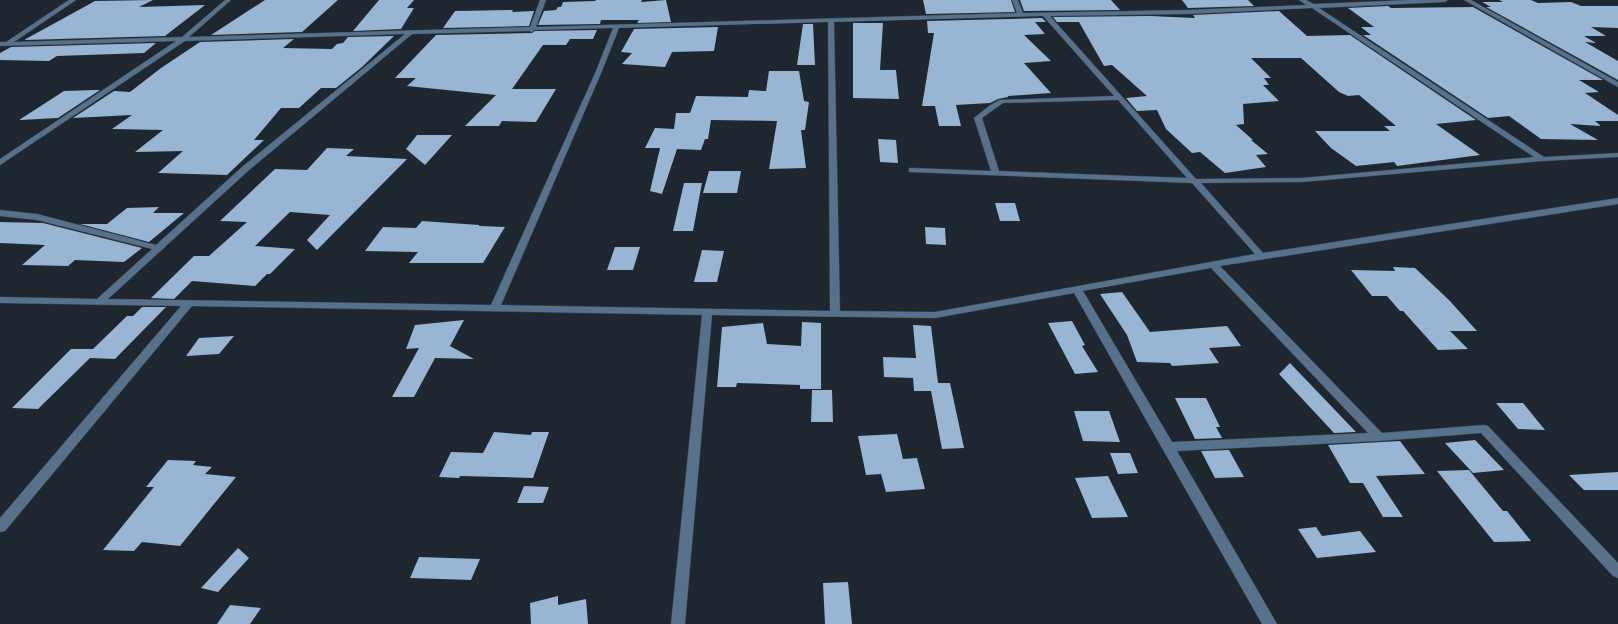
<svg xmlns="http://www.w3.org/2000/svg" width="1618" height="624" viewBox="0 0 1618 624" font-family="'PT Sans',sans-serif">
<rect width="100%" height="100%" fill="#1e262f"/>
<path fill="#98b5d3" d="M153 0 139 7 205 5 165 36 24 40 95 1Z
M265 0H338L302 32 211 35Z
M379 0H414L407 8H414L401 29 353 31Z
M596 0H642L641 2 666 0 671 22 637 23 639 20H601L600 24 538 25 544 11 556 10 558 7H561L563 2 595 1Z
M923 0H1011L1015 12 926 14Z
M1020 0H1111L1120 10 1024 11Z
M1182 0H1248L1254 6 1188 8Z
M1499 0H1531L1538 3 1571 2 1581 6H1618V28L1591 27 1606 36H1584L1596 43 1585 42 1618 61V80L1486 7H1491L1482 2H1503Z
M1388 6 1391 8 1473 7 1603 80H1579L1599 92 1585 93 1618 115V121H1595L1601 126 1570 124 1598 140 1541 139 1509 116 1488 118 1363 35H1371L1361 27H1374L1348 8Z
M513 10 512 12 534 11 529 26 443 28 455 11Z
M1279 11 1307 36 1350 35 1476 120 1436 124 1480 155 1397 166 1394 162 1356 166 1331 148 1315 131H1390L1384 126H1396L1359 95 1348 96 1339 92 1301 58H1251L1271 78H1264L1269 85H1263L1279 101 1243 104 1244 124 1236 125 1253 140H1251L1268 154 1256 155 1266 167 1225 173 1200 152 1192 153 1166 129 1157 110 1137 111 1126 98 1147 96 1112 65 1104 66 1079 22H1057L1053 17 1150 16 1195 18 1193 15Z
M1042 18 1046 22H1035L1045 34 1024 35 1051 61 1024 63 1051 93 1008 96V97L998 99 990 103 956 105 961 126H939L935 106H922L934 33H928L927 21Z
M853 23H883L880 70H896L899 99 853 98Z
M803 24H813L815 65H797Z
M718 27 714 51 672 52 665 67 622 64 632 53 621 52 634 29Z
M597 30 593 39H570L566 45H543L512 89H556L536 122 502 121 499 126H465L496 95 407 86 416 78H395L436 35 532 33 535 31Z
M394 36 362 67 336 88H321L299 108H281L254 140H264L227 175 158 173 183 151 135 152 163 130 112 129 132 115 73 118 114 91 130 92 161 68 200 42 294 39 283 48 332 49 337 44 343 43 348 37Z
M156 43 144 53 57 56 49 61 0 60V53L11 47Z
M769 71H799L804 101 809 102 805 130H801L806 168 769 169 777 121 711 120 708 139H705L701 150 677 149 662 194 650 191 660 148H645L655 128 674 129 676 113H690L696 96 748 97 749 90 766 91Z
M95 90H100L58 118 19 120 64 91Z
M417 135H452L425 165 406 149Z
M878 139 896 140 898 163 880 162Z
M327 148 354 149 346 156 407 159 317 250 307 240 330 215 290 212 255 246 295 249 270 274H267L255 286 192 281 174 299 151 298 194 256H209L247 222 220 221 275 169 307 170Z
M709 171H741L737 193H703Z
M684 183H702L693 231H673Z
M995 203H1015L1020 221H1000Z
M159 207 153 213H184L149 242 80 224H107L127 208Z
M422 221 479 225V226L505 227 483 263H409L418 252 365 251 383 227 416 228Z
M0 222 43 223 142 248 124 262 75 260 68 266 22 265 45 245 0 243Z
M925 227 945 228 946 245 926 244Z
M615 247H640L633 270H607Z
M702 250 724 251 717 282H694Z
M1393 267 1415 268 1449 300 1477 331H1450L1468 349 1438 350 1403 311H1400L1387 296H1372L1351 270 1395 271Z
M1122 292 1150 332 1227 326 1241 346 1209 348 1219 363 1172 366 1170 363 1137 362 1127 335 1100 294Z
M142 307H166L115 359 90 358 38 409 12 408 71 349H93L127 316H133Z
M464 320 450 346 474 359 435 358 414 397H392L419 348 406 349 415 325Z
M1072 321 1085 345 1082 346 1098 372 1075 374 1048 323Z
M802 322 821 323V389H800V385L737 383 736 387H717L722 327 763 323 767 344 801 346Z
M913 325 931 326 938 383H950L964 448 942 449 931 391H914L913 378 884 377 883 357 916 358Z
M234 336 219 354 186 356 199 338Z
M1290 363 1356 432 1334 433 1279 374Z
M812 390H832L833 422H811Z
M1175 398H1206L1220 427H1216L1222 438 1195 439Z
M1496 403H1523L1545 430 1518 429Z
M1074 411H1109L1120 442 1083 441Z
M494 432 531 435 532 432H549L533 478 460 476 459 478 439 477 451 452 483 453Z
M897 434 903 459 917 458 925 489 886 492 881 474 866 475 858 436Z
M1475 440 1504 470 1473 473 1445 443Z
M1400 441 1425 474 1376 476 1403 517H1383L1363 483H1350L1328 445Z
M1229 450 1244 477 1215 478 1201 451Z
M1110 453H1130L1138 473 1118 474Z
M168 460 196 461 193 465 212 467 205 474 236 477 180 546 142 542 134 551 103 550 154 487H146Z
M1469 470 1503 511H1507L1531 541 1494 542 1437 471Z
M1618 472V490H1584L1569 475Z
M1108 476 1128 517 1092 518 1075 478Z
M524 486 549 487 543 503H517Z
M1316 527 1322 536 1360 531 1376 552 1317 558 1298 529Z
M238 548 249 558 218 592 201 588Z
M419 557 480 559 471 580 410 578Z
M848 582 852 624H825L823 583Z
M558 596V605L586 599 588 624H531L530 603Z
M230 605 261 608 250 624H217Z"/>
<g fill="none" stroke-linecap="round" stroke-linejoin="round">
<g stroke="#3a424a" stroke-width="1">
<path id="minor" d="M69 0H76L14 42 182 37 225 0H231L189 37 530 27 540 0H546L536 27 1017 13 1012 0H1018L1023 13 1187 10 1306 5 1299 0H1306L1314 4 1409 0H1448L1445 2 1319 8 1544 157 1618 153V157L1542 161 1302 182 1201 183 1263 253 1618 198V204L1220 266 1382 433 1484 425 1488 426 1618 563V578L1613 576 1481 433 1379 441 1177 451 1277 624H1262L1074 293 935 318 712 315 685 624H671L702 315 192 306 5 531 0 532V518L181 306 0 303V297L97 299 152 249 37 220 0 216V210L37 214 156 245 242 167 405 34 185 41 0 165V159L176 41 0 46V42H6ZM1312 8 1534 157 1302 178 1196 179 1050 16 1187 14ZM1043 16 1114 96 999 100 989 106 974 118 991 171 912 168H909V172L1192 183 1255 254 935 312 840 311 834 22ZM828 22 830 311 501 305 602 71 619 28ZM613 28 596 71 491 305 108 299 248 171 412 34 529 31 532 32 535 30ZM1118 100 1187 178 999 171 982 118 1003 103ZM1211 268 1368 433 1172 442 1083 291Z
M1464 0H1471L1618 82V87Z"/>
</g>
<use href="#minor" fill="#57718b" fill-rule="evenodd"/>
</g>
</svg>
